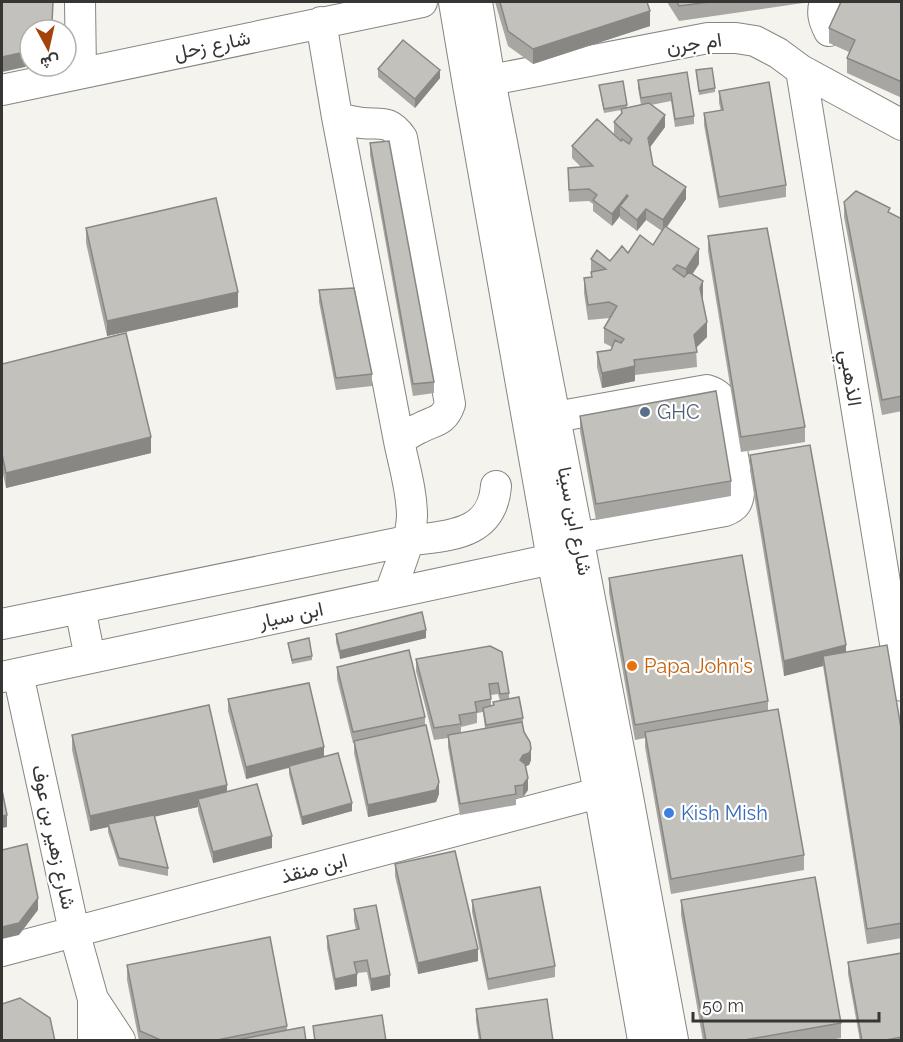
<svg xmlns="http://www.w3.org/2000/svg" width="903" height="1042" viewBox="0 0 903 1042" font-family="Raleway,Vazirmatn,sans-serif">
<rect width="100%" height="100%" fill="#f4f3ee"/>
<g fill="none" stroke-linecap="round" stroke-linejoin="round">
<g stroke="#868581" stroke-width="32">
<path id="minor" d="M80 2 81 72
M454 2 468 85 552 559 599 792 643 1040
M477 2 490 80 626 786 673 1040
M825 2C821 13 824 21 829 31
M321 22 337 117 399 441C404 466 412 491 412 516 411 542 398 569 390 593
M801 70 902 686
M470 84 708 38H736L755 41 778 53 801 70 902 125
M2 90 422 2
M337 117C345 120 353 122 362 123 381 125 389 119 402 138L450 404C444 422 435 420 420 428 412 431 406 436 399 441
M555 417 707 390C717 393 721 397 725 407L739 493C738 503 735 507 725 511L578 538
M80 608 90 658
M2 624 407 541C447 535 492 537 496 486
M18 674 74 931 93 999V1040
M2 677 571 555
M2 951 617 788
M93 999 120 1040"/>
</g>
<use href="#minor" stroke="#fff" stroke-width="30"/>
</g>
<path fill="#a7a6a2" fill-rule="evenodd" d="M495 2H647L650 26 533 64 508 46Z
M667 2H804L803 3 679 21Z
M902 2V98L847 73V58L849 52 829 43V28Z
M378 69 440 78 415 108 378 77Z
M696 70 715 88V92L699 95Z
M687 72 694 116V124L675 127 671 101 651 105 665 127 650 147 653 165 686 199 667 227 699 264 692 274 703 296 702 298 707 337 696 347 697 367 635 375V381L602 388 597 367V352L611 350 612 347 604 343V328L610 318 588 320 584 293V278L591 277V259L610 261 628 253 653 245 662 231 646 220 637 231 620 218V216L612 226 593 211V204L589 201 569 202 568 168 581 167 572 158V146L621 140 614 134V122L621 114V110L604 113 599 85 627 105V108L641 105 638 88V80Z
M719 91 786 185V197L719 208 704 125V113L721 111 719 103Z
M370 143 434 382V393L413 396 370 155Z
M844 202 890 213 902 219V411L882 415 844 217Z
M86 228 238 307 107 336 86 243Z
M708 236 805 427V442L741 452 708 251Z
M319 290 372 374V386L336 390 319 302Z
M2 364 151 453 6 488 2 469Z
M580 416 731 481V496L596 520 580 431Z
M750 455 846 652 902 734V938L867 944 823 666 784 676 750 470Z
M609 578 768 701V711L804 855V870L671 894 645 747V738L635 740 609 593Z
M336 634 426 638 340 659 336 642Z
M288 643 312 656V660L292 664Z
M490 646 509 693V699L523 718V726L531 760 529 765 526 766 528 790 523 797 516 798V805L460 815 448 747V738L434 740 416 671V659ZM498 694 500 701 491 706V695ZM483 712 485 728 461 733V727L477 723V713Z
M337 667 425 717V725L439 794 436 802 368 817 354 753V743H353L337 679Z
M228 699 324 757 352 811 302 825 289 774V768L246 779 228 711Z
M72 735 227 791 272 848 213 863 198 811V807L155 816 168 868V876L119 866 108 832V827L90 831 72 750Z
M395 864 478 961 418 974 395 876Z
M472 900 555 966V977L488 990 472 912Z
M681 900 841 1023V1038L825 1041H703L681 915Z
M354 909 390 987 371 991 367 972 357 973V986L335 990 327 948V936L356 930 354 921Z
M902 953V1041H860L848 974V962Z
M127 965 287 1026V1030L306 1041H139L127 980Z
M476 1009 553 1041H479L476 1021Z"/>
<path fill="#888784" d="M53 2 52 30H45Z
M650 11V26L533 64V49Z
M30 47V62L25 67 2 72V57Z
M440 70V78L415 108V99Z
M665 115V127L648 150V138Z
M686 187V199L663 232V220Z
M627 195V207L620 206V216L612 226V214Z
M646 209V220L637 231V220Z
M699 249V264L686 284V269Z
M703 281V296L700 303V288Z
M238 292V307L107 336V321Z
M707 322V337L694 350V335Z
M635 366V381L602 388V373Z
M151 437V453L6 488V473Z
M426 630V638L340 659V651Z
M846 645V660L823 656V666L784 676V661Z
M324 747V758L246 779V767Z
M531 749V760L529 765 523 767 520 760 523 755Z
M528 778V790L523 797V785Z
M439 782V794L436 802 368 817V805Z
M227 785V800L198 799V807L109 827 108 824V827L90 831V816Z
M352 803V811L302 825V817Z
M7 815V827L2 828V816Z
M272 836V848L213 863V852Z
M38 898V910L19 935 2 939V927Z
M478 949V961L418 974V963Z
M357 974V986L335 990V979Z
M390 975V987L371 991V979Z"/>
<path fill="#c2c1bc" stroke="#888784" stroke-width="1.5" d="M2 2H53L52 22 45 30H30V47L25 52 2 57Z
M500 2H647L650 11 533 49 508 31Z
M677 2H709L679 6Z
M841 2H902V82L847 58 855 40 829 28Z
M403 40 440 70 415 99 378 69Z
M712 68 715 88 699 91 696 70Z
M687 72 694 116 675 119 671 93 641 98 638 80Z
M623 81 627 105 604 109 599 85Z
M769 82 786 185 719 197 704 113 723 110 719 91Z
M649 103 665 115 648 138 653 165 686 187 663 220 646 209 637 220 620 206 628 196 627 195 612 214 593 200 597 195 589 189 569 190 568 168 593 166 572 146 597 119 621 141 622 139 629 144 632 139 614 122 622 113 621 109Z
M389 141 434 382 413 384 370 143Z
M856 191 890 208 888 212 902 219V396L882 400 844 202Z
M216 198 238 292 107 321 86 228Z
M665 226 699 249 686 269 677 265 673 269 684 277 689 272 703 281 700 288 707 322 694 335 697 352 634 360 635 366 602 373 597 352 611 350 615 340 621 343 624 339 604 328 617 306 609 302 588 305 584 278 592 277 591 272 606 269 591 259 597 250 610 261 622 246 628 253 640 235 653 245Z
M767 228 805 427 741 437 708 236Z
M354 288 372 374 336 378 319 290Z
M126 333 151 437 6 473 2 454V364Z
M716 391 731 481 596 504 580 416Z
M810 445 846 645 784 661 750 455Z
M742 555 768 701 635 725 609 578Z
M422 612 426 630 340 651 336 634Z
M309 638 312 656 292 660 288 643Z
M887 645 902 734V923L867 929 823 656Z
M490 646 502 652 509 693 500 694 498 683 489 684 491 699 475 702 477 712 459 715 461 724 434 728 416 659Z
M409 650 425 717 353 732 337 667Z
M309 683 324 747 246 767 228 699Z
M519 697 523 718 486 725 483 708 494 705 493 702Z
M209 705 227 785 90 816 72 735Z
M778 709 804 855 671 879 645 732Z
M522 722 524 732 530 742 531 749 529 753 523 755 520 760 525 764 528 778 523 785 515 786 516 794 460 804 448 735Z
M426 725 439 782 436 790 368 805 354 741Z
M338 753 352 803 302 817 289 766Z
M257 784 272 836 213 852 198 799Z
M2 790 7 815 2 816Z
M154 815 168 868 119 858 108 824Z
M27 844 38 898 19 923 2 927V850Z
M455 851 478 949 418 963 395 864Z
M815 877 841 1023 739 1041H706L681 900Z
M540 887 555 966 488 979 472 900Z
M376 905 390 975 371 979 367 960 354 962 357 974 335 979 327 936 359 929 354 909Z
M270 937 287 1026 212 1041H163L140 1031 127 965Z
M902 953V1037L881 1041H862L848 962Z
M20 998 50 1018 55 1041H2V1004Z
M547 999 553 1041H481L476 1009Z
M382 1015 386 1041H315L313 1026Z
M304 1027 306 1041H231Z"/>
<circle fill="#5c6f8a" stroke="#fff" stroke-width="2" cx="645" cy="412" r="6"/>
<circle fill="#e8710a" stroke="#fff" stroke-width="2" cx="632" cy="666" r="6"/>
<circle fill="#3f7fe0" stroke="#fff" stroke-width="2" cx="669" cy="813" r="6"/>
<g text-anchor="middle" stroke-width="4.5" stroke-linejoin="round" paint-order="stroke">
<g font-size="20" fill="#363634" stroke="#fff">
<text transform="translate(694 43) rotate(-8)" y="7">ام جرن</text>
<text transform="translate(212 45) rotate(-12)" y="7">شارع زحل</text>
<text transform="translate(851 378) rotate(81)" y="7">الذهبي</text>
<text transform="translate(575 521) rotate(79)" y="7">شارع ابن سينا</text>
<text transform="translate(291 615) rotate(-12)" y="7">ابن سيار</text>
<text transform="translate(54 837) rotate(78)" y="7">شارع زهير بن عوف</text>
<text transform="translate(314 868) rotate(-15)" y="7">ابن منقذ</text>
</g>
<g font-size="20" fill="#4e5e75" stroke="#fff" text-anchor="start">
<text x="657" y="419">GHC</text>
</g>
<g font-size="20" fill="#c56008" stroke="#fff" text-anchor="start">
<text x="644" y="673">Papa John's</text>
</g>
<g font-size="20" fill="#366cbe" stroke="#fff" text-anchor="start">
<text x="681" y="820">Kish Mish</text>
</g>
</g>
<rect width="903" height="1042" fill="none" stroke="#363634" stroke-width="6"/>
<g transform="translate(48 48) rotate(172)"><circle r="28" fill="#ffffff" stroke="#afafae" stroke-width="1.5"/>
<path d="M0-4.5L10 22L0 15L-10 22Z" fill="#a5410b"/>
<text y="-9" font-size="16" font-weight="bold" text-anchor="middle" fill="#363634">ش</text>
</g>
<path d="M693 1012v9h186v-9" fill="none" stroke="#363634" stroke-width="3"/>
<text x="702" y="1012" font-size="18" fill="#363634" stroke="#ffffff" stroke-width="4.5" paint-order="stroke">50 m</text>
</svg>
